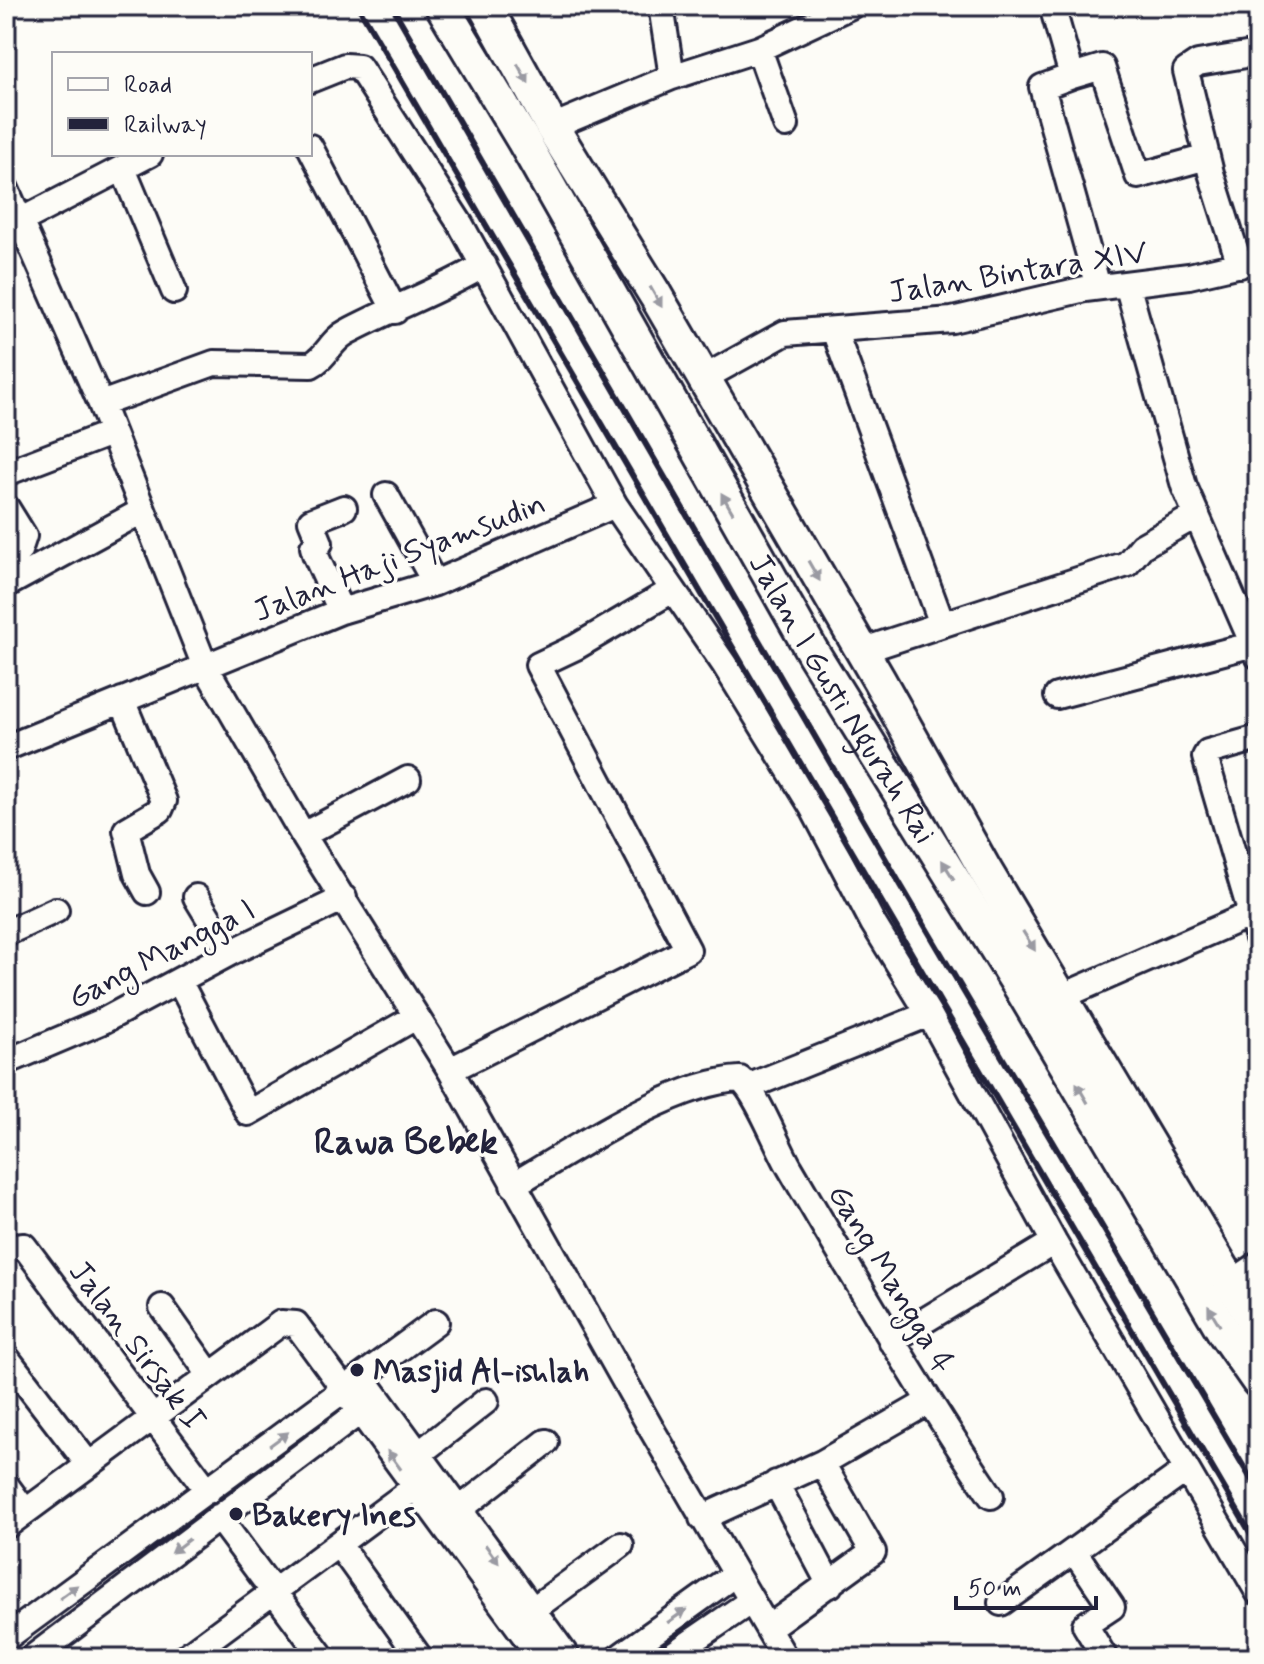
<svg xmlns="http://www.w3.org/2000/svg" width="1264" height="1664" viewBox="0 0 1264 1664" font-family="Mynerve,sans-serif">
<rect width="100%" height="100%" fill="#fdfcf7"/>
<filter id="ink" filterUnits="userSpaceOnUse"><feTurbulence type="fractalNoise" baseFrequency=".0125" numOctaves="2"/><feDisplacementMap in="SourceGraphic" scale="16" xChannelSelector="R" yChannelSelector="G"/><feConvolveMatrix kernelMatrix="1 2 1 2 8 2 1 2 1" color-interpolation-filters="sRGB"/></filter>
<g filter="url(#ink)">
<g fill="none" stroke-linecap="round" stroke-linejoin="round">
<g stroke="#22223b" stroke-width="30">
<path id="minor" d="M661 6 672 77
M1052 6 1072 76 1042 87 1098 287
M759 49 786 125
M1072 76 1102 67 1138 176 1207 157
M310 80 345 66 359 67 461 225 615 505 724 664 812 807 873 923 929 1014 1054 1242 1258 1592
M552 127 672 77 759 49 851 6
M310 147 395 311
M123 169 174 291
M6 189 101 404 204 664 303 835 450 1070 652 1430 785 1658
M22 220 150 154
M1240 265 1211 173 1186 71 1198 63 1258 53
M1127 284 1184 486 1258 656
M834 330 942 624
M702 379 785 333 952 320 1085 289 1189 276 1258 260
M101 404 214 363 311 365C327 357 331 340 347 332 392 308 440 291 484 265
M6 473 111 433
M386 495 435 583
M6 507 24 536 19 551 6 560
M6 585 142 511
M341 611 315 554 313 547 320 543 311 521 344 508
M861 651 1127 564 1142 546 1197 515
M1057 696 1254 644
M122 700 164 801 160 810 126 830 137 874 147 892
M1258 738 1208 752 1205 757 1258 938
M6 748 341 611 435 583 615 505
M303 835 408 779
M196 897 230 953
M6 933 56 910
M179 981 248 1113 414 1018
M1063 996 1258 911
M6 1062 103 1021 230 953 344 898
M450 1070 688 950 538 665 576 647 671 591
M750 1086 929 1014
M513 1185C572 1151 673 1082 740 1079 757 1092 777 1146 790 1168 855 1279 919 1389 991 1496
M6 1248 24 1246 208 1491
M1231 1283 1258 1265
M162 1307 210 1375
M891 1341 1054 1242
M6 1357 89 1465
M369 1386 568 1658
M420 1453 486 1401
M776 1483 830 1585
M6 1485 25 1511
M460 1509 546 1442
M218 1517 323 1658
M702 1518 822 1463 928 1402
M6 1526 281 1323 296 1324 541 1658
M339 1545 420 1658
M1074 1551 1112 1607 1085 1625 1105 1658
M1001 1603 1186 1470
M532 1610 621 1545
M768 1628 873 1552 822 1463
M6 1638 436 1322
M32 1658 377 1399
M184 1658 414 1488
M618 1658 735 1574
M668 1658 751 1601"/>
</g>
<g stroke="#22223b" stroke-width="38">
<g id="major">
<path id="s1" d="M442 6 523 140 813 653 1020 987 1225 1334 1258 1381"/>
<path d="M485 6 552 127 656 296 879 680 985 870 1258 1328"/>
</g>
</g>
<use href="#minor" stroke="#fdfcf7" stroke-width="24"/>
<use href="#major" stroke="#fdfcf7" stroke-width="32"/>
<path stroke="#22223b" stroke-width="6" d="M358 6 1258 1546
M392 6 902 887 1258 1491"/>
</g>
<defs><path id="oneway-solid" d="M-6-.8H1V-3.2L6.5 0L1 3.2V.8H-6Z" transform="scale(2)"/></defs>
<g fill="#9a9aa2">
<use href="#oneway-solid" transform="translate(523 74) rotate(61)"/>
<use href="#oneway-solid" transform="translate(656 297) rotate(60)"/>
<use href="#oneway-solid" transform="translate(727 503) rotate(-120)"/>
<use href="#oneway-solid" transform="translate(814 571) rotate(60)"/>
<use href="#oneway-solid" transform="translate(948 870) rotate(-122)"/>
<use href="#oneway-solid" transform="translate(1029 941) rotate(58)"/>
<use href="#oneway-solid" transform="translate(1082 1093) rotate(-120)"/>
<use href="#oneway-solid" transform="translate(1214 1316) rotate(-121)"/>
<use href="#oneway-solid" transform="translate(279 1439) rotate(-36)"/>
<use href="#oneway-solid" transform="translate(394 1460) rotate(-126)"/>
<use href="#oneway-solid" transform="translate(180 1546) rotate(143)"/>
<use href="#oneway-solid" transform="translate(492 1554) rotate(54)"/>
<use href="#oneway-solid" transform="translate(69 1592) rotate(-36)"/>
<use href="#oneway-solid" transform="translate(677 1616) rotate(-35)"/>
</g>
</g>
<g fill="#22223b" stroke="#fdfcf7" stroke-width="3">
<circle cx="357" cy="1370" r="8"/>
<circle cx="236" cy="1514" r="8"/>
</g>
<g text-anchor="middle" stroke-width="7" stroke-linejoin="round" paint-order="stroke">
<g font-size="32" fill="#22223b" stroke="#fdfcf7">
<text transform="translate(1018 271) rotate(-9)" y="11">Jalan Bintara XIV</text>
<text transform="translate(399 556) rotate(-21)" y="11">Jalan Haji Syamsudin</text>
<text dy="11" stroke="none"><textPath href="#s1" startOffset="800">Jalan I Gusti Ngurah Rai</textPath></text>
<text transform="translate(161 953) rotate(-27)" y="11">Gang Mangga I</text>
<text transform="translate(892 1278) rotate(59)" y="11">Gang Mangga 4</text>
<text transform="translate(138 1345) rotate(53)" y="11">Jalan Sirsak I</text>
</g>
<g font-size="32" font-weight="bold" fill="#22223b" stroke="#fdfcf7" text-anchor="start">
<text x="373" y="1381">Masjid Al-ishlah</text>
<text x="252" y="1525">Bakery Ines</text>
</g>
<g font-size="36" font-weight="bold" fill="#22223b" stroke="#fdfcf7">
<text x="406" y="1153">Rawa Bebek</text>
</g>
</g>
<rect width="1264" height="1664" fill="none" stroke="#fdfcf7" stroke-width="32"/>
<rect x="16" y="16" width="1232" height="1632" fill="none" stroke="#22223b" stroke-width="3" filter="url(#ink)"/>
<rect x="52" y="52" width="260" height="104" fill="#fdfcf7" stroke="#a5a5ac" stroke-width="2"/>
<rect x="68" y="78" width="40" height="12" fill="#fdfcf7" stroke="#a5a5ac" stroke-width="2"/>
<text x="124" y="92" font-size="24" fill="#22223b">Road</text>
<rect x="68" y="118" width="40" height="12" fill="#22223b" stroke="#a5a5ac" stroke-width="2"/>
<text x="124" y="132" font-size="24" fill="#22223b">Railway</text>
<path d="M956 1596v12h140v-12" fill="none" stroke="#22223b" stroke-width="4"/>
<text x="968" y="1596" font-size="24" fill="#22223b" stroke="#fdfcf7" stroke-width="6" paint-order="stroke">50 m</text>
</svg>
